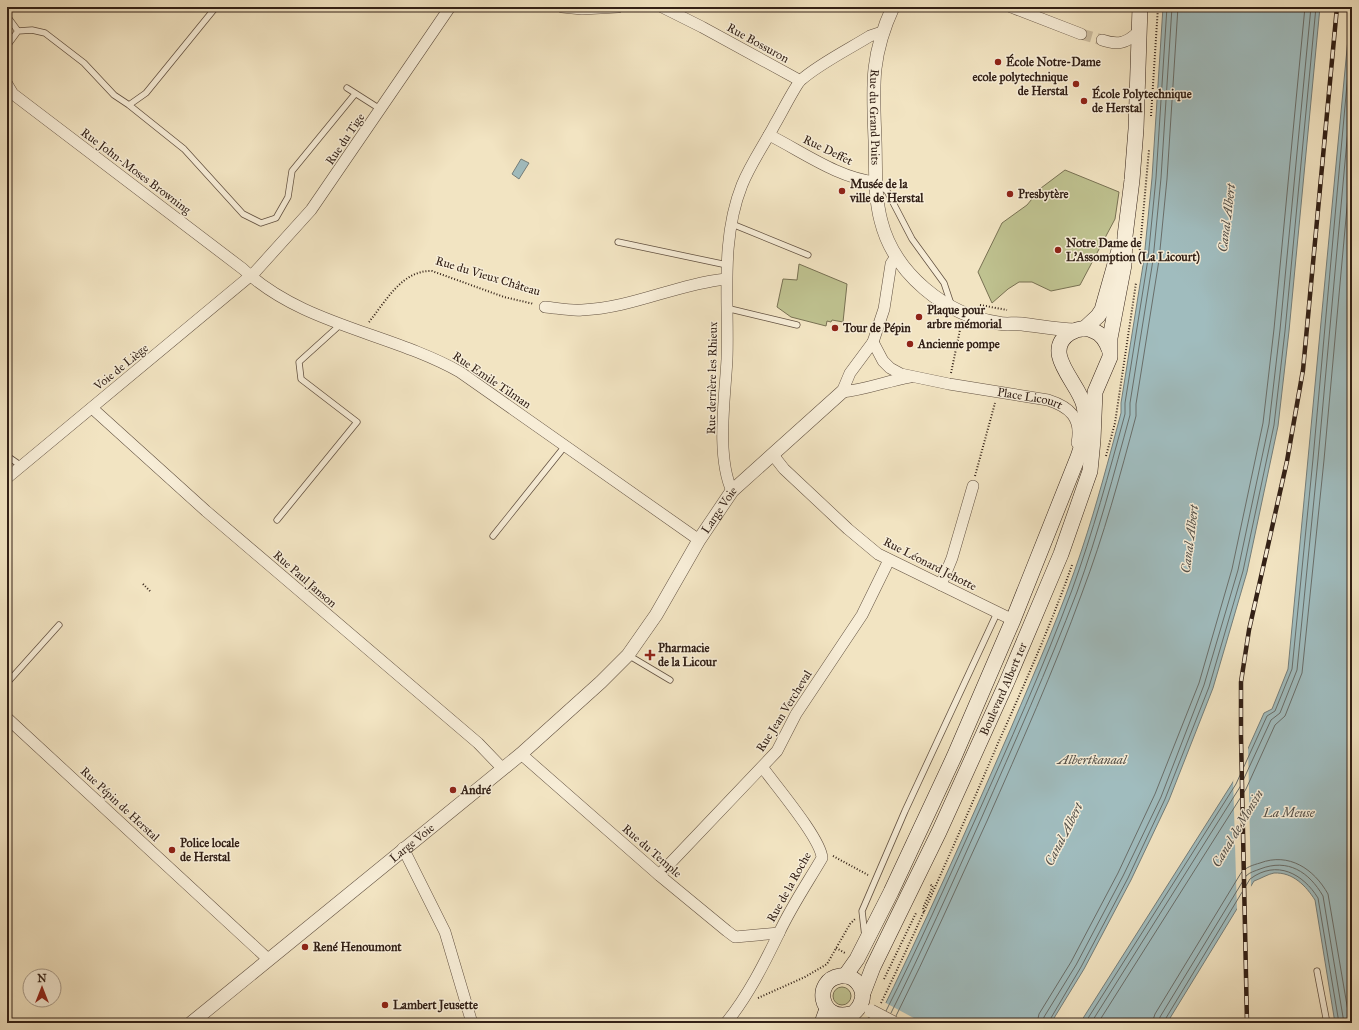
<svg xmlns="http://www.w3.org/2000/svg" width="1359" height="1030" viewBox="0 0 1359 1030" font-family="'IM FELL Great Primer',serif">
<rect width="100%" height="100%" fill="#f2e4c2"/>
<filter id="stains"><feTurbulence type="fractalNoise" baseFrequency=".005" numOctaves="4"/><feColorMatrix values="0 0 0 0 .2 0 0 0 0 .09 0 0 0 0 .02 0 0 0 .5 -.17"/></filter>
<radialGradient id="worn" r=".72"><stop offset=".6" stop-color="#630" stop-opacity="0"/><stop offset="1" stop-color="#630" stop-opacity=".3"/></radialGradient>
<path fill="#bfc290" stroke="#787153" d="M1065 170 1119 192 1115 219 1080 285 1051 291 1032 282H1019L1008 289 992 303 978 272 1002 223 1027 205 1041 188Z
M799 264 847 284 843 322 832 320 831 322 827 321 826 326 791 317 777 307 783 279 797 280Z
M833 996a9 9 0 1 1 18 0a9 9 0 1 1-18 0Z"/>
<path fill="#a0bcbe" stroke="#747e7b" d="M1163 7H1320L1289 331 1278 426 1247 572 1213 688 1169 800 1131 880 1084 969 1051 1023H876C924 926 968 827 1011 728 1036 669 1062 610 1082 549 1097 504 1109 458 1121 413V403L1144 259 1152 178Z
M1351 7 1352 1023H1335L1315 900C1306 886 1293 872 1274 873 1268 874 1260 879 1254 881L1167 1023H1080L1233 782 1264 713 1272 709 1288 669Z
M521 159 529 163 519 179 512 174Z"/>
<path fill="#f2e4c2" d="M1248 744 1251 889 1237 912 1233 776Z
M884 1002 923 1023H874Z"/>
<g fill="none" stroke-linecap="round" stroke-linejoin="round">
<path stroke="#696e6a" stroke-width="1" d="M886 1011C918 948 946 884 975 820 1009 744 1043 668 1072 590 1093 532 1109 473 1125 414V403L1148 259 1156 178 1167 7
M891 1013C923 949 952 884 981 819 1014 744 1048 668 1077 592 1098 534 1114 474 1130 415V403L1153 260 1161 178 1172 7
M896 1016C928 952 957 886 987 821 1020 746 1054 670 1082 593 1104 535 1120 476 1136 416V404L1159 260 1167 179 1178 7
M1037 1023 1039 1014 1071 962 1118 873 1155 794 1199 683 1232 569 1263 423 1274 329 1305 7
M1043 1023 1044 1017 1076 965 1123 876 1161 797 1204 685 1238 570 1269 424 1280 330 1311 7
M1048 1023 1081 967 1128 878 1165 799 1209 687 1243 571 1274 425 1285 331 1316 7
M1085 1023 1236 784 1267 716 1275 711 1292 669 1313 459 1352 29
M1091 1023 1240 787 1271 720 1280 713 1297 670 1318 459 1352 85
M1098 1023 1246 789 1275 725 1285 716 1302 673 1324 460 1352 152
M1152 1023 1155 1014 1241 873C1246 867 1253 865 1260 863 1289 852 1314 869 1328 894L1350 1023
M1158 1023 1160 1017 1246 876C1250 872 1255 871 1260 869 1288 858 1309 872 1323 896L1344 1023
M1163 1023 1250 879C1277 859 1303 874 1318 898L1339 1023"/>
<path stroke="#ccbda0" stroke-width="11" stroke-dasharray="11 5.5" stroke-linecap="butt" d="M1081 34 1102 40"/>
<g stroke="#625141" stroke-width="7">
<path id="service" d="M7 16 18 31
M7 46 18 31 32 30 45 33 84 63 114 95 129 105 146 93 216 7
M347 88 380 109
M129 105 184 149 243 214 261 223 276 218 288 197 292 171 355 94
M877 183 887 191 912 239 944 283 951 304
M732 224 808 255
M618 242 727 265
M726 308 797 325
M7 456 20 465
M277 520 357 422 301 379 299 362 341 324
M493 536 565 446
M628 655 670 680
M7 683 59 625
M865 937 862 911 905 811 997 613
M1317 971 1327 1023"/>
</g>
<g stroke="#625141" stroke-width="12">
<g id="minor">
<path d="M562 7 582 9 618 7"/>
<path d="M662 7 702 27 799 80"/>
<path d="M1011 7 1081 34"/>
<path d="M1102 40C1117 45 1126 44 1138 32"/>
<path d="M7 84 13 94 243 269C302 325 391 333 460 372L699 540"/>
<path d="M769 135C803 152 838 178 876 182"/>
<path d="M896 256 891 264 884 309 873 342 850 373 842 392C865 390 887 381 910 377"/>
<path d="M545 307C557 308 570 311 582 310 632 308 677 284 726 279"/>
<path id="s1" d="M873 342 883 361 890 368 901 374 949 384 1048 400C1070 407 1082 418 1077 443"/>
<path d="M92 408 206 511 478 743 503 769"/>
<path d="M773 455 784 469 848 529 878 554 1013 620"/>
<path d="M7 478 255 272 311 210 450 7"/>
<path d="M732 491C716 456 725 398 727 359 729 301 720 240 742 185 751 163 764 145 775 124 780 116 796 84 801 80 819 64 849 49 870 36L882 32"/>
<path d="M941 585 952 558 973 486"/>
<path d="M7 718 268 959"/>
<path d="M521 754 659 875 727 931 735 937 779 933"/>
<path d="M403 848 445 932 472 1023"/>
<path d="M659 875 777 751 796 714 862 615 889 560"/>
<path d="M726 1023C748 996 764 964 779 933 791 907 808 882 822 858 821 839 776 786 763 768"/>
</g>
</g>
<g stroke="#625141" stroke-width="14">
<g id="tertiary">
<path id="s2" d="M893 7C870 57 873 87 875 140 876 167 874 195 881 221 894 273 945 315 998 323 1005 325 1014 323 1022 324 1040 326 1057 330 1076 330"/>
<path id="s3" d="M191 1023 521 754 601 682 628 655 656 615 699 540 732 491 842 392"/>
</g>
</g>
<g stroke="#322016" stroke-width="16">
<g id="secondary">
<path d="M1084 329 1098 316 1102 310 1119 250"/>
<path d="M845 976 857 959 891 892 954 757 1013 620 1078 457C1084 441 1088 423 1084 406 1080 384 1040 352 1070 333 1077 329 1086 327 1094 331 1102 334 1106 341 1109 349"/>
<path id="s4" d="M863 993 873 967 939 832 1006 684 1061 554 1090 471 1093 440 1095 392 1110 357V338L1124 265 1125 236 1132 180 1136 129 1140 7"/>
<path d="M822 1023 827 1009"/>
<path d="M843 1023C848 1017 857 1012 860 1005 868 991 856 974 840 976 813 980 819 1022 850 1014"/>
</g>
</g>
<path stroke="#322016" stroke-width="2" stroke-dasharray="1 2" stroke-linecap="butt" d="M1151 116 1158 7
M1139 259 1149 150
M980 305 1007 310
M369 322C386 301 402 270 432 271L504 297 534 304
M951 373 961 325
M1106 456 1115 423 1136 283
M975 476 995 403
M143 584 151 592
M833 856 868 875
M924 912 923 908 933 886 929 884
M836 948 845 953
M884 979 916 913
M758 998 805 977 827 964 850 924 855 919
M881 1003C923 917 961 829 999 741 1025 683 1051 625 1072 565"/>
<use href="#service" stroke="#f7edd7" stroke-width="5.5"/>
<use href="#minor" stroke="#f7edd7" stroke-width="11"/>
<use href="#tertiary" stroke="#f7edd7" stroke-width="13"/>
<use href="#secondary" stroke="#f7edd7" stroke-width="15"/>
<g stroke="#322016" stroke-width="4.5">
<path id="rail" d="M1247 1023 1241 737V682L1249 630 1287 461 1303 370 1337 7"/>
</g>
<use href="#rail" stroke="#f7edd7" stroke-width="3" stroke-dasharray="9" stroke-linecap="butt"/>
<g stroke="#625141" stroke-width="14" stroke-linecap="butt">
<path id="tertiary-bridge" d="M871 1011 894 1023"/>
</g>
<use href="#tertiary-bridge" stroke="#f7edd7" stroke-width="13"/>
</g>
<g fill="#8f2418" stroke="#f7edd7" stroke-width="1.5">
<circle cx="998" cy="62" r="4"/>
<circle cx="1076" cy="84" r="4"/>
<circle cx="1084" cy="101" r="4"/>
<circle cx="842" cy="191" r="4"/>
<circle cx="1010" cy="194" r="4"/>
<circle cx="1058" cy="250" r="4"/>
<circle cx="919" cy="317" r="4"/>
<circle cx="835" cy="328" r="4"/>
<circle cx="910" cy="344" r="4"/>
<path d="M648 649h4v4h4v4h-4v4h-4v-4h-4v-4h4z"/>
<circle cx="453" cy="790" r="4"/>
<circle cx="172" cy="850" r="4"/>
<circle cx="305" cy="947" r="4"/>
<circle cx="385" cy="1005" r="4"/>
</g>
<g text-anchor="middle" stroke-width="3" stroke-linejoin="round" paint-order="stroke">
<g font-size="12" fill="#322016" stroke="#f7edd7">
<text transform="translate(758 43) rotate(29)" y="4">Rue Bossuron</text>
<text dy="4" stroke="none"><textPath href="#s2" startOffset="113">Rue du Grand Puits</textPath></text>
<text transform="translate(345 139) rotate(-56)" y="4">Rue du Tige</text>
<text transform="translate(828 150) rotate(26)" y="4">Rue Deffet</text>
<text transform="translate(136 171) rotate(37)" y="4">Rue John-Moses Browning</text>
<text transform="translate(488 276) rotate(17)" y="4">Rue du Vieux Château</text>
<text transform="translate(121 367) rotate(-39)" y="4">Voie de Liège</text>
<text transform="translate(712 378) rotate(-89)" y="4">Rue derrière les Rhieux</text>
<text transform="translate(492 380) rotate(34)" y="4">Rue Emile Tilman</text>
<text dy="4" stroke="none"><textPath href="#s1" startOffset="175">Place Licourt</textPath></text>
<text dy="4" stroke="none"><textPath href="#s3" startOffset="743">Large Voie</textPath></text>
<text transform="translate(930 564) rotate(27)" y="4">Rue Léonard Jehotte</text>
<text transform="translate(305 579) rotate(41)" y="4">Rue Paul Janson</text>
<text dy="4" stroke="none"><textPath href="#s4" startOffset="335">Boulevard Albert 1er</textPath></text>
<text transform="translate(784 711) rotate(-58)" y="4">Rue Jean Vercheval</text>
<text transform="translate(120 804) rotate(43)" y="4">Rue Pépin de Herstal</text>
<text dy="4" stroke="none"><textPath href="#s3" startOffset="285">Large Voie</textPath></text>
<text transform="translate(652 851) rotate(41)" y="4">Rue du Temple</text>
<text transform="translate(789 887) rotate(-61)" y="4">Rue de la Roche</text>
</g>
<g font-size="12" font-weight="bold" fill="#322016" stroke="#f7edd7" text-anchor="start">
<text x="1006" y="66">École Notre-Dame</text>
<text x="1068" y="81" text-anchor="end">ecole polytechnique<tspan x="1068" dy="14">de Herstal</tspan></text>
<text x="1092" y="98">École Polytechnique<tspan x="1092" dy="14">de Herstal</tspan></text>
<text x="850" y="188">Musée de la<tspan x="850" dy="14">ville de Herstal</tspan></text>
<text x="1018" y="198">Presbytère</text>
<text x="1066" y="247">Notre Dame de<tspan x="1066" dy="14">L'Assomption (La Licourt)</tspan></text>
<text x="927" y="314">Plaque pour<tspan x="927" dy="14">arbre mémorial</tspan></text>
<text x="843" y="332">Tour de Pépin</text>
<text x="918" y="348">Ancienne pompe</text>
<text x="658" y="652">Pharmacie<tspan x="658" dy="14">de la Licour</tspan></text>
<text x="461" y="794">André</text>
<text x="180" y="847">Police locale<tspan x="180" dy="14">de Herstal</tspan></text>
<text x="313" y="951">René Henoumont</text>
<text x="393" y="1009">Lambert Jeusette</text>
</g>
<g font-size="13" font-style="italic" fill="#534f48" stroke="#f7edd7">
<text transform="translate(1226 218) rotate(-83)" y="5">Canal Albert</text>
<text transform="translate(1189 539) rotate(-83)" y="5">Canal Albert</text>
<text x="1092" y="764">Albertkanaal</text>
<text x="1289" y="817">La Meuse</text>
<text transform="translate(1237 828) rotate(-59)" y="5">Canal de Monsin</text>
<text transform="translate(1063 834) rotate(-63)" y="5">Canal Albert</text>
</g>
</g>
<rect width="1359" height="1030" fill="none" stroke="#f2e4c2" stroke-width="24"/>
<rect x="8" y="8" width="1343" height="1014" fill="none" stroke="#322016" stroke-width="2"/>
<rect x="12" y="12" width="1335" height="1006" fill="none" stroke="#322016"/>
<g transform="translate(42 988)"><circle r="19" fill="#f7edd7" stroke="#a89b8a"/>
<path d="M0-3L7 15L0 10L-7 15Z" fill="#8f2418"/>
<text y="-6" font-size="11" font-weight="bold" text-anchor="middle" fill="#322016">N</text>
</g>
<rect width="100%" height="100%" filter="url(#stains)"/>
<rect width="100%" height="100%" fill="url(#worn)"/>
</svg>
